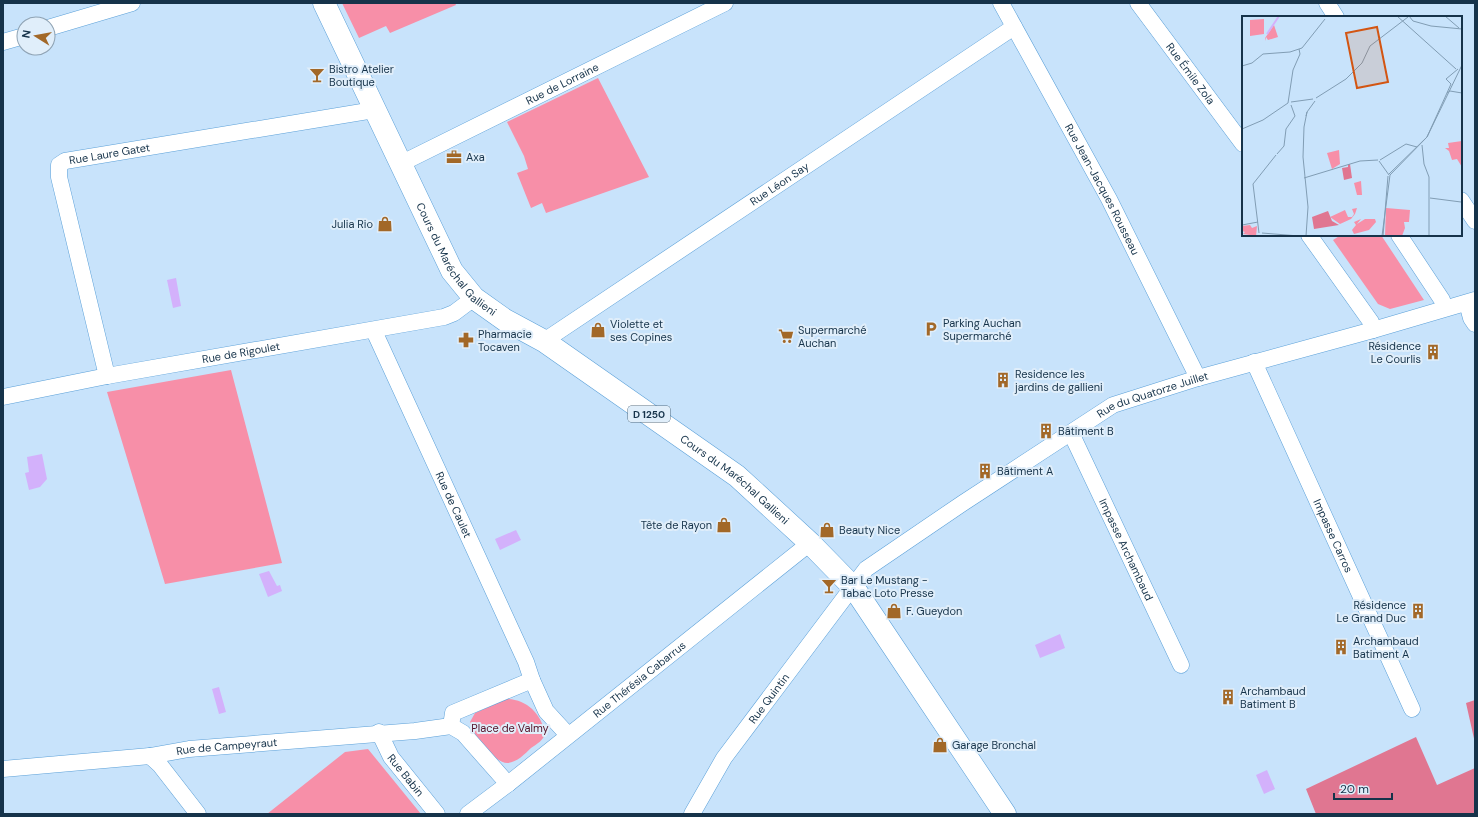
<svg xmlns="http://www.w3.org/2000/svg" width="1478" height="817" viewBox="0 0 1478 817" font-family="'DM Sans',sans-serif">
<rect width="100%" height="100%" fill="#c8e3fb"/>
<path fill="#f78fa8" d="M342 3H455L456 5 390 33 386 26 359 38Z
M598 78 649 177 546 213 542 203 531 208 517 173 528 169 524 156 507 122Z
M1341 235H1381L1424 300 1390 309 1378 304 1333 240Z
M231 370 282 563 165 584 107 392Z
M506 699C526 699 541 713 545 733 544 740 537 744 531 748 525 754 517 762 508 763 495 764 472 734 470 722L475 713Z
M368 749 421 814H267L345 752Z"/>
<path fill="#e07691" d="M1475 700V743L1466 703Z
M1416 737 1437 785 1475 768V814H1316L1306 789Z"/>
<path fill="#d3b1fb" d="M176 278 181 306 173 308 167 280Z
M42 454 47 479 40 487 29 490 25 473 29 472 27 457Z
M516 530 521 540 500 550 495 539Z
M269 571 277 586 280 585 282 591 268 597 259 574Z
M1060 634 1065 648 1040 658 1035 645Z
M219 687 226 712 219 714 212 689Z
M1267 770 1275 789 1264 794 1256 775Z"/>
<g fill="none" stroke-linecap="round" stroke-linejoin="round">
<g stroke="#5ba0d8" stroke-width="17">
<g id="minor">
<path id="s1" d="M1001 3 1109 199 1198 378"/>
<path id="s2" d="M1138 3 1243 144"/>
<path d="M1327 3 1336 17"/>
<path d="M48 28 132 3"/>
<path d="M3 42 24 36"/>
<path id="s3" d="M400 164 725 3"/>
<path d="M1461 200 1475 221"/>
<path d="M1309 235 1371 322 1373 330"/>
<path d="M1399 235 1442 300 1445 308"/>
<path d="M1467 303 1471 318 1475 324"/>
<path id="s4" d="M374 331 526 662 532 680"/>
<path id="s5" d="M544 341 1014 27"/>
<path id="s6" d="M1254 362 1412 709"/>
<path id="s7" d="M107 376 59 177V165L65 161 374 110"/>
<path id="s8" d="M3 397 107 376 444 317 454 313 474 298"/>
<path id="s9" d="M1071 433 1181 665"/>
<path d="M451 726 453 713 532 680 546 711 568 735"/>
<path id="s10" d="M379 732 391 757 437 814"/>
<path d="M150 756 160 765 198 814"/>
<path id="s11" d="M3 769 150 756 189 749 415 731 451 726 463 733 508 784"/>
<path id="s12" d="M468 814 508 784 810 543"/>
<path id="s13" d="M692 814 724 758 866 569 963 503 1113 405 1198 378 1373 330 1475 300"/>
</g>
</g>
<g stroke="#5ba0d8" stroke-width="23">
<g id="primary">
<path id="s14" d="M324 3 452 271 474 298 505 320 544 341 737 476 810 543 854 588 1005 814"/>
</g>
</g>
<use href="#minor" stroke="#fff" stroke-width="16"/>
<use href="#primary" stroke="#fff" stroke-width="22"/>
</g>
<defs>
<g id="bar-bare" transform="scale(1.2)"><path d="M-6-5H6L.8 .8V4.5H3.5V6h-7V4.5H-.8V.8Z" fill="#a26828" stroke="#e0eefa" stroke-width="2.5" paint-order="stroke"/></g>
<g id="office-bare" transform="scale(1.2)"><path d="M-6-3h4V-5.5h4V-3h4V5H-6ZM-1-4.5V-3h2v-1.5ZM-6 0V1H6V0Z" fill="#a26828" stroke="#e0eefa" stroke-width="2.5" paint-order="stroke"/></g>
<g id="shop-bare" transform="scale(1.2)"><path d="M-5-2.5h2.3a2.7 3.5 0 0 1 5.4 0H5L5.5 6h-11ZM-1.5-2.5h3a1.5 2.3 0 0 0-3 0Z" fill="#a26828" stroke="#e0eefa" stroke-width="2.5" paint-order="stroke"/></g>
<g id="parking-bare" transform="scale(1.2)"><path d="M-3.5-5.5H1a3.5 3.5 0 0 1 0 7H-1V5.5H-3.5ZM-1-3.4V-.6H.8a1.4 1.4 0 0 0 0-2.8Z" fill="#a26828" stroke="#e0eefa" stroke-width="2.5" paint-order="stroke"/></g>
<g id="supermarket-bare" transform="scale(1.2)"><path d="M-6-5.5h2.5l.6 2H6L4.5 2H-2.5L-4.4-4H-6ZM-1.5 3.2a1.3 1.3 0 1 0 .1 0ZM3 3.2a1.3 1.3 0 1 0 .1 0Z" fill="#a26828" stroke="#e0eefa" stroke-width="2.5" paint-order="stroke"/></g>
<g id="pharmacy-bare" transform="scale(1.2)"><path d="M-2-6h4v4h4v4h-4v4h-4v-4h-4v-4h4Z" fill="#a26828" stroke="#e0eefa" stroke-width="2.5" paint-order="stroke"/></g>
<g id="building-bare" transform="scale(1.2)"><path d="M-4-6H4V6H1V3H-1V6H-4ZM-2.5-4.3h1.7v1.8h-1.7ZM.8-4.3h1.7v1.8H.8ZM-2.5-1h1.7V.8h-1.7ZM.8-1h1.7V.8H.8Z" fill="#a26828" stroke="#e0eefa" stroke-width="2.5" paint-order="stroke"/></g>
</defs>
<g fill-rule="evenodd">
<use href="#bar-bare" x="317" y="75"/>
<use href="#office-bare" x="454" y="157"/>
<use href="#shop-bare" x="385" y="224"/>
<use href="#parking-bare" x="931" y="329"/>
<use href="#shop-bare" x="598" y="330"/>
<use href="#supermarket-bare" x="786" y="336"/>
<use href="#pharmacy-bare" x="466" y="340"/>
<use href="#building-bare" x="1433" y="352"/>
<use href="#building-bare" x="1003" y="380"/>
<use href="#building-bare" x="1046" y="431"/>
<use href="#building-bare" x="985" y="471"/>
<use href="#shop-bare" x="724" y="525"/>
<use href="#shop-bare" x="827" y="530"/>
<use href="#bar-bare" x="829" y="586"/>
<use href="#shop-bare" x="894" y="611"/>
<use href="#building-bare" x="1418" y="611"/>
<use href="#building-bare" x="1341" y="647"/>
<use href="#building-bare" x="1228" y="697"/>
<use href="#shop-bare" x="940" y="745"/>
</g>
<g text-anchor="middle" stroke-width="4" stroke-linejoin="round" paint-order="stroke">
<rect fill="#e0eefa" stroke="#536b7f" stroke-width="1" x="628" y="406" width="42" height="16" rx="3"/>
<g font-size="10" font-weight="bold" fill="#16334a">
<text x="649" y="418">D 1250</text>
</g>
<g font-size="11" fill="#16334a" stroke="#e0eefa" text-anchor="start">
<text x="329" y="73">Bistro Atelier<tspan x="329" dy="13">Boutique</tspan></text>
<text x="466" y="161">Axa</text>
<text x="373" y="228" text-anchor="end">Julia Rio</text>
<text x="943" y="327">Parking Auchan<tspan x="943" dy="13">Supermarché</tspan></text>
<text x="610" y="328">Violette et<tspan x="610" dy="13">ses Copines</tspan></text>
<text x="798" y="334">Supermarché<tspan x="798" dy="13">Auchan</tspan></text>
<text x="478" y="338">Pharmacie<tspan x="478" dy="13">Tocaven</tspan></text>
<text x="1421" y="350" text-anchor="end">Résidence<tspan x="1421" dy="13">Le Courlis</tspan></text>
<text x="1015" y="378">Residence les<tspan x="1015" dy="13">jardins de gallieni</tspan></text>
<text x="1058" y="435">Bâtiment B</text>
<text x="997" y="475">Bâtiment A</text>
<text x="712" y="529" text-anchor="end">Tête de Rayon</text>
<text x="839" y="534">Beauty Nice</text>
<text x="841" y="584">Bar Le Mustang -<tspan x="841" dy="13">Tabac Loto Presse</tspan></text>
<text x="1406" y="609" text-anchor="end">Résidence<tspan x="1406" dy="13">Le Grand Duc</tspan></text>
<text x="906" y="615">F. Gueydon</text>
<text x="1353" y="645">Archambaud<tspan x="1353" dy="13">Batiment A</tspan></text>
<text x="1240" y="695">Archambaud<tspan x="1240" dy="13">Batiment B</tspan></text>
<text x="952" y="749">Garage Bronchal</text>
</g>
<g font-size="11" fill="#16334a" stroke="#e0eefa">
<text dy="4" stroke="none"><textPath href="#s2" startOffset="88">Rue Émile Zola</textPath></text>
<text dy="4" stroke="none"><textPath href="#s3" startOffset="181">Rue de Lorraine</textPath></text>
<text dy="4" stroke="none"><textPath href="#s7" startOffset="269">Rue Laure Gatet</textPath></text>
<text dy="4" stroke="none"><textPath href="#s5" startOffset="283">Rue Léon Say</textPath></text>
<text dy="4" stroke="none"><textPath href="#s1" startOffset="212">Rue Jean-Jacques Rousseau</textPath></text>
<text dy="4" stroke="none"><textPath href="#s14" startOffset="290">Cours du Maréchal Gallieni</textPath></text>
<text dy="4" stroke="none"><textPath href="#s8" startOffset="242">Rue de Rigoulet</textPath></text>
<text dy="4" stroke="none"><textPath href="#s13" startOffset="638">Rue du Quatorze Juillet</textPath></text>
<text dy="4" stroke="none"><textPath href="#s14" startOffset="650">Cours du Maréchal Gallieni</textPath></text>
<text dy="4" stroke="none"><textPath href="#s4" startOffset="191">Rue de Caulet</textPath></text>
<text dy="4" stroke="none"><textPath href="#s6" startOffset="191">Impasse Carros</textPath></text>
<text dy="4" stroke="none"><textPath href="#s9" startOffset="129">Impasse Archambaud</textPath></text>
<text dy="4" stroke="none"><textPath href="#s12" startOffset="218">Rue Thérésia Cabarrus</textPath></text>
<text dy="4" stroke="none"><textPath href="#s13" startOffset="139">Rue Quintin</textPath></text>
<text dy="4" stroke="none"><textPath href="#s11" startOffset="225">Rue de Campeyraut</textPath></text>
<text dy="4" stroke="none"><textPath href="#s10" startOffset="51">Rue Babin</textPath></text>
</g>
<g font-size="11" fill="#551329" stroke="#e0eefa">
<text x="510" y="732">Place de Valmy</text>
</g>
</g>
<g transform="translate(1242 16)">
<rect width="220" height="220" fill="#c8e3fb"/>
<path d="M22 3V18L8 20V4ZM32 9 36 21 26 24 24 21 23 25V22ZM220 125V151L215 143 210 144 207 135 203 132H207L206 127ZM97 134 98 148 90 153 85 137ZM119 165 120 179H115L112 167ZM115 192 113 198 109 203 98 208 88 201 103 194 106 201H110L112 198 110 193ZM144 192 168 194 167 206H162L163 212 160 220H143ZM119 203 115 208 123 203H133L134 206 127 214 112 218 110 214 114 209 112 206ZM8 209 10 212 15 210 14 220 1 218 3 216 0 215V210Z" fill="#f78fa8"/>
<path d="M106 148H108L110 162 102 164 100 152 106 151ZM86 195 90 205 97 209 72 213 70 201Z" fill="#e07691"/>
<path fill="none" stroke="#d3b1fb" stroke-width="2" d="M25 18 37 0"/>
<path fill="none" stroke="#819db4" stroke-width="1" d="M155 0 214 53M167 0 171 5 189 10 220 13M203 0 217 12M0 50 10 47 21 38 48 36 60 32 83 3M205 77 208 75 220 77M74 82 104 63 120 47 128 30 166 1M49 86 71 83M46 87 51 54 58 38 57 33M65 96 73 85M0 113 21 104 46 87M180 129 182 148 187 161V220M35 138 42 130 44 113 53 100 49 89M138 144 164 128 175 131M137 145 147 159M147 158 185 121 209 68 204 63 216 53M62 162 118 145 136 144M188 182 219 186M0 209 16 206M17 217 11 168 34 139M20 217 57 220M64 220 66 191 61 141 62 111 65 96 64 100M140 220 148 159 185 121 220 49M141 220 146 160"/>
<path fill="#d35512" fill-opacity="0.15" stroke="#d35512" stroke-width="2" d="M135 11 146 66 115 72 104 17Z"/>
<rect width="220" height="220" fill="none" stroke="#16334a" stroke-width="2"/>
</g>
<rect width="1478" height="817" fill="none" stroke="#16334a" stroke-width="8"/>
<g transform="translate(36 36) rotate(281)"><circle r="19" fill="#e0eefa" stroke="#8fa3b4"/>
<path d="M0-3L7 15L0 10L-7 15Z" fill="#a26828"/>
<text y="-6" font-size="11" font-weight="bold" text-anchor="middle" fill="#16334a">N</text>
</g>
<path d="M1334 793v6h58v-6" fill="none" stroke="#16334a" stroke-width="2"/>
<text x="1340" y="793" font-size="12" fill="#16334a" stroke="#e0eefa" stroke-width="3" paint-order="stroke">20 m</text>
</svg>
